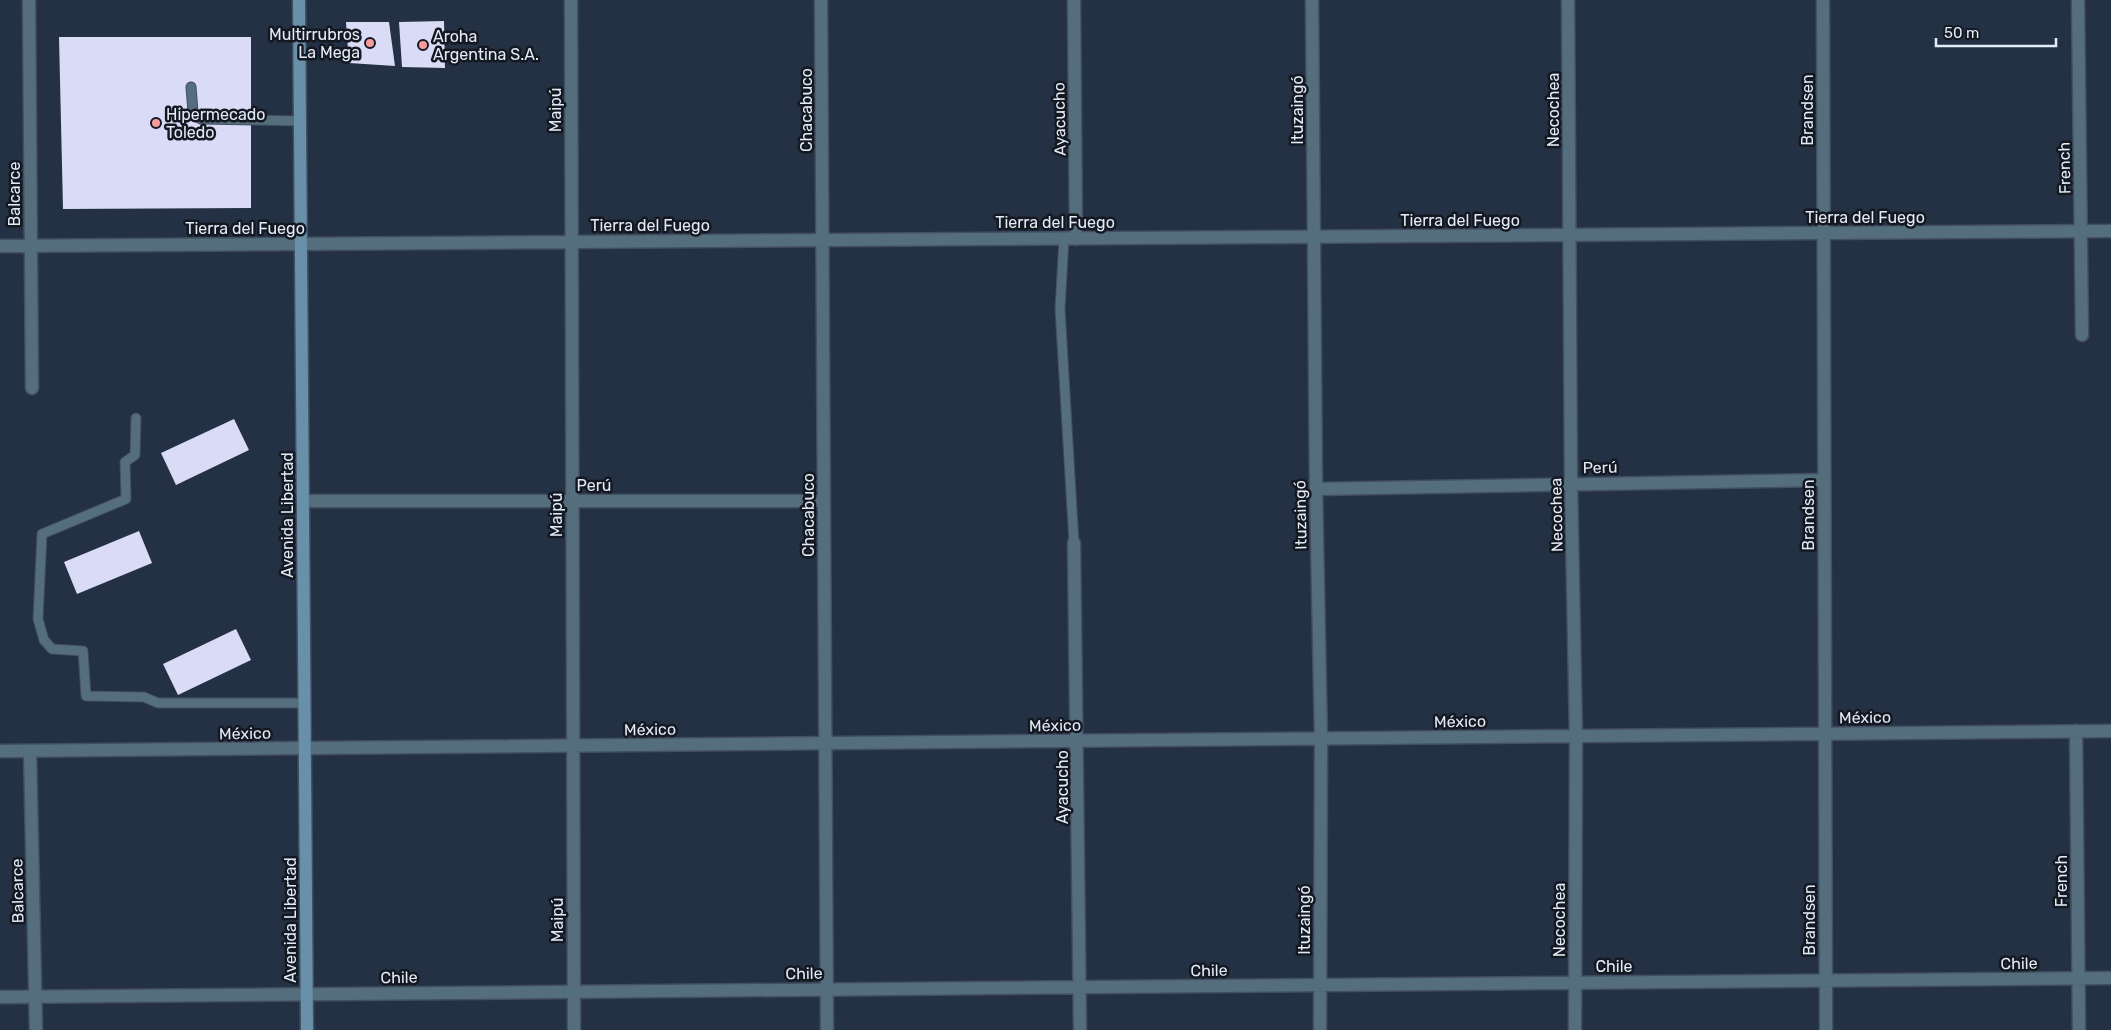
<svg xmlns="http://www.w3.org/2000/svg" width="2111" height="1030" viewBox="0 0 2111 1030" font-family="Rubik,sans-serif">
<rect width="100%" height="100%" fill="#243044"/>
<path fill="#dadbf7" d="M444 21 445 68 402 67 399 22Z
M346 22H389L395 66 349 63Z
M59 37H251V208L63 209Z
M234 419 249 450 176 485 161 453Z
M139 531 152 563 77 594 64 562Z
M236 629 251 660 178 695 163 664Z"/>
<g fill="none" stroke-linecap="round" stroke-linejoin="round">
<g stroke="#424e61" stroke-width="11">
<path id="lane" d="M191 87 193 112 201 119 300 121
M1064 239 1060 309 1074 543
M136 418 135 455 125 462 126 499 42 534 38 619 44 640 52 649 83 651 86 696 144 697 158 703H305"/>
</g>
<g stroke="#424e61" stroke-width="15">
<path id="street" d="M29 0 32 388
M571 0 574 1030
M821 0 827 1030
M1074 0 1076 239
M1312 0 1316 489 1321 739 1320 1030
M1568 0 1571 484 1576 736 1575 1030
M1823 0 1826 1030
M2078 0 2082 335
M0 246 2111 231
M1316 489 1824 480
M303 501H824
M1074 543 1080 1030
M2076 731 2079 1030
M0 751 2111 731
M30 751 36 1030
M0 997 2111 978"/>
</g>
<g stroke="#424e61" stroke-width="15">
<path id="secondary" d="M299 0 307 1030"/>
</g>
<use href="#lane" stroke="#556e7d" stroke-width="9"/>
<use href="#street" stroke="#556e7d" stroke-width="12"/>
<use href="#secondary" stroke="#6890a9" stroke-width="12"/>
</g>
<g fill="#f59b9c" stroke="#131821" stroke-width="2">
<circle cx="370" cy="43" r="5"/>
<circle cx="423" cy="45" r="5"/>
<circle cx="156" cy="123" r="5"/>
</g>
<g text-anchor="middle" stroke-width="5" stroke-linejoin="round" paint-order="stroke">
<g font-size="16" fill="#e2ebf8" stroke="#131821" text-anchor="start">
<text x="360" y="40" text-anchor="end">Multirrubros<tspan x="360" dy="18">La Mega</tspan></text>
<text x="433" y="42">Aroha<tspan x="433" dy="18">Argentina S.A.</tspan></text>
<text x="166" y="120">Hipermecado<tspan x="166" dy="18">Toledo</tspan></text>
</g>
<g font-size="16" fill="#e2ebf8" stroke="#131821">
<text transform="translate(555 110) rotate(-90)" y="6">Maipú</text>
<text transform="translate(806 110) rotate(-90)" y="6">Chacabuco</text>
<text transform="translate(1297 110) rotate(-90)" y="6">Ituzaingó</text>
<text transform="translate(1553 110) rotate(-90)" y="6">Necochea</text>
<text transform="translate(1807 110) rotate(-90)" y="6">Brandsen</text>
<text transform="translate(1059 119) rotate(-91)" y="6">Ayacucho</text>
<text transform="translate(2064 168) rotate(-91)" y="6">French</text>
<text transform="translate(14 194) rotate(-90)" y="6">Balcarce</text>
<text x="1865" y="223">Tierra del Fuego</text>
<text x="1460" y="226">Tierra del Fuego</text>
<text x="1055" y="228">Tierra del Fuego</text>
<text x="650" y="231">Tierra del Fuego</text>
<text x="245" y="234">Tierra del Fuego</text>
<text transform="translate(1600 467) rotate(-1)" y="6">Perú</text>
<text x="594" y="491">Perú</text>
<text transform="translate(287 515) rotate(-90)" y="6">Avenida Libertad</text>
<text transform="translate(556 515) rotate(-90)" y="6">Maipú</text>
<text transform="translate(808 515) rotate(-90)" y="6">Chacabuco</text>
<text transform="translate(1300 515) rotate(-91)" y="6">Ituzaingó</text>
<text transform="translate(1556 515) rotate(-91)" y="6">Necochea</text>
<text transform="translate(1808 515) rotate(-90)" y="6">Brandsen</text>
<text transform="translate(1865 717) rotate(-1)" y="6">México</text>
<text transform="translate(1460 721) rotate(-1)" y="6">México</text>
<text transform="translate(1055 725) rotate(-1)" y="6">México</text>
<text transform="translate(650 729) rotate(-1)" y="6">México</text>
<text transform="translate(245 733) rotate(-1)" y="6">México</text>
<text transform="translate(1062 787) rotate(-90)" y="6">Ayacucho</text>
<text transform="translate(2061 881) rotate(-90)" y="6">French</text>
<text transform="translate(17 891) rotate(-91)" y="6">Balcarce</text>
<text transform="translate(290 920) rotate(-90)" y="6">Avenida Libertad</text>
<text transform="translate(557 920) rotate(-90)" y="6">Maipú</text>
<text transform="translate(1304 920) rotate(-90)" y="6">Ituzaingó</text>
<text transform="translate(1559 920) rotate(-90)" y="6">Necochea</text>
<text transform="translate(1809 920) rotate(-90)" y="6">Brandsen</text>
<text transform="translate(2019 963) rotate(-1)" y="6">Chile</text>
<text x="1614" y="972">Chile</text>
<text transform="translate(1209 970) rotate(-1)" y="6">Chile</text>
<text transform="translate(804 973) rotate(-1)" y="6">Chile</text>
<text transform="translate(399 977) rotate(-1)" y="6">Chile</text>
</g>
</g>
<path d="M1936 38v8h120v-8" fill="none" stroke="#e2ebf8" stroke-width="2.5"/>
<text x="1944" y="38" font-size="15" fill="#e2ebf8" stroke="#131821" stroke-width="4" paint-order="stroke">50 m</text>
</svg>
